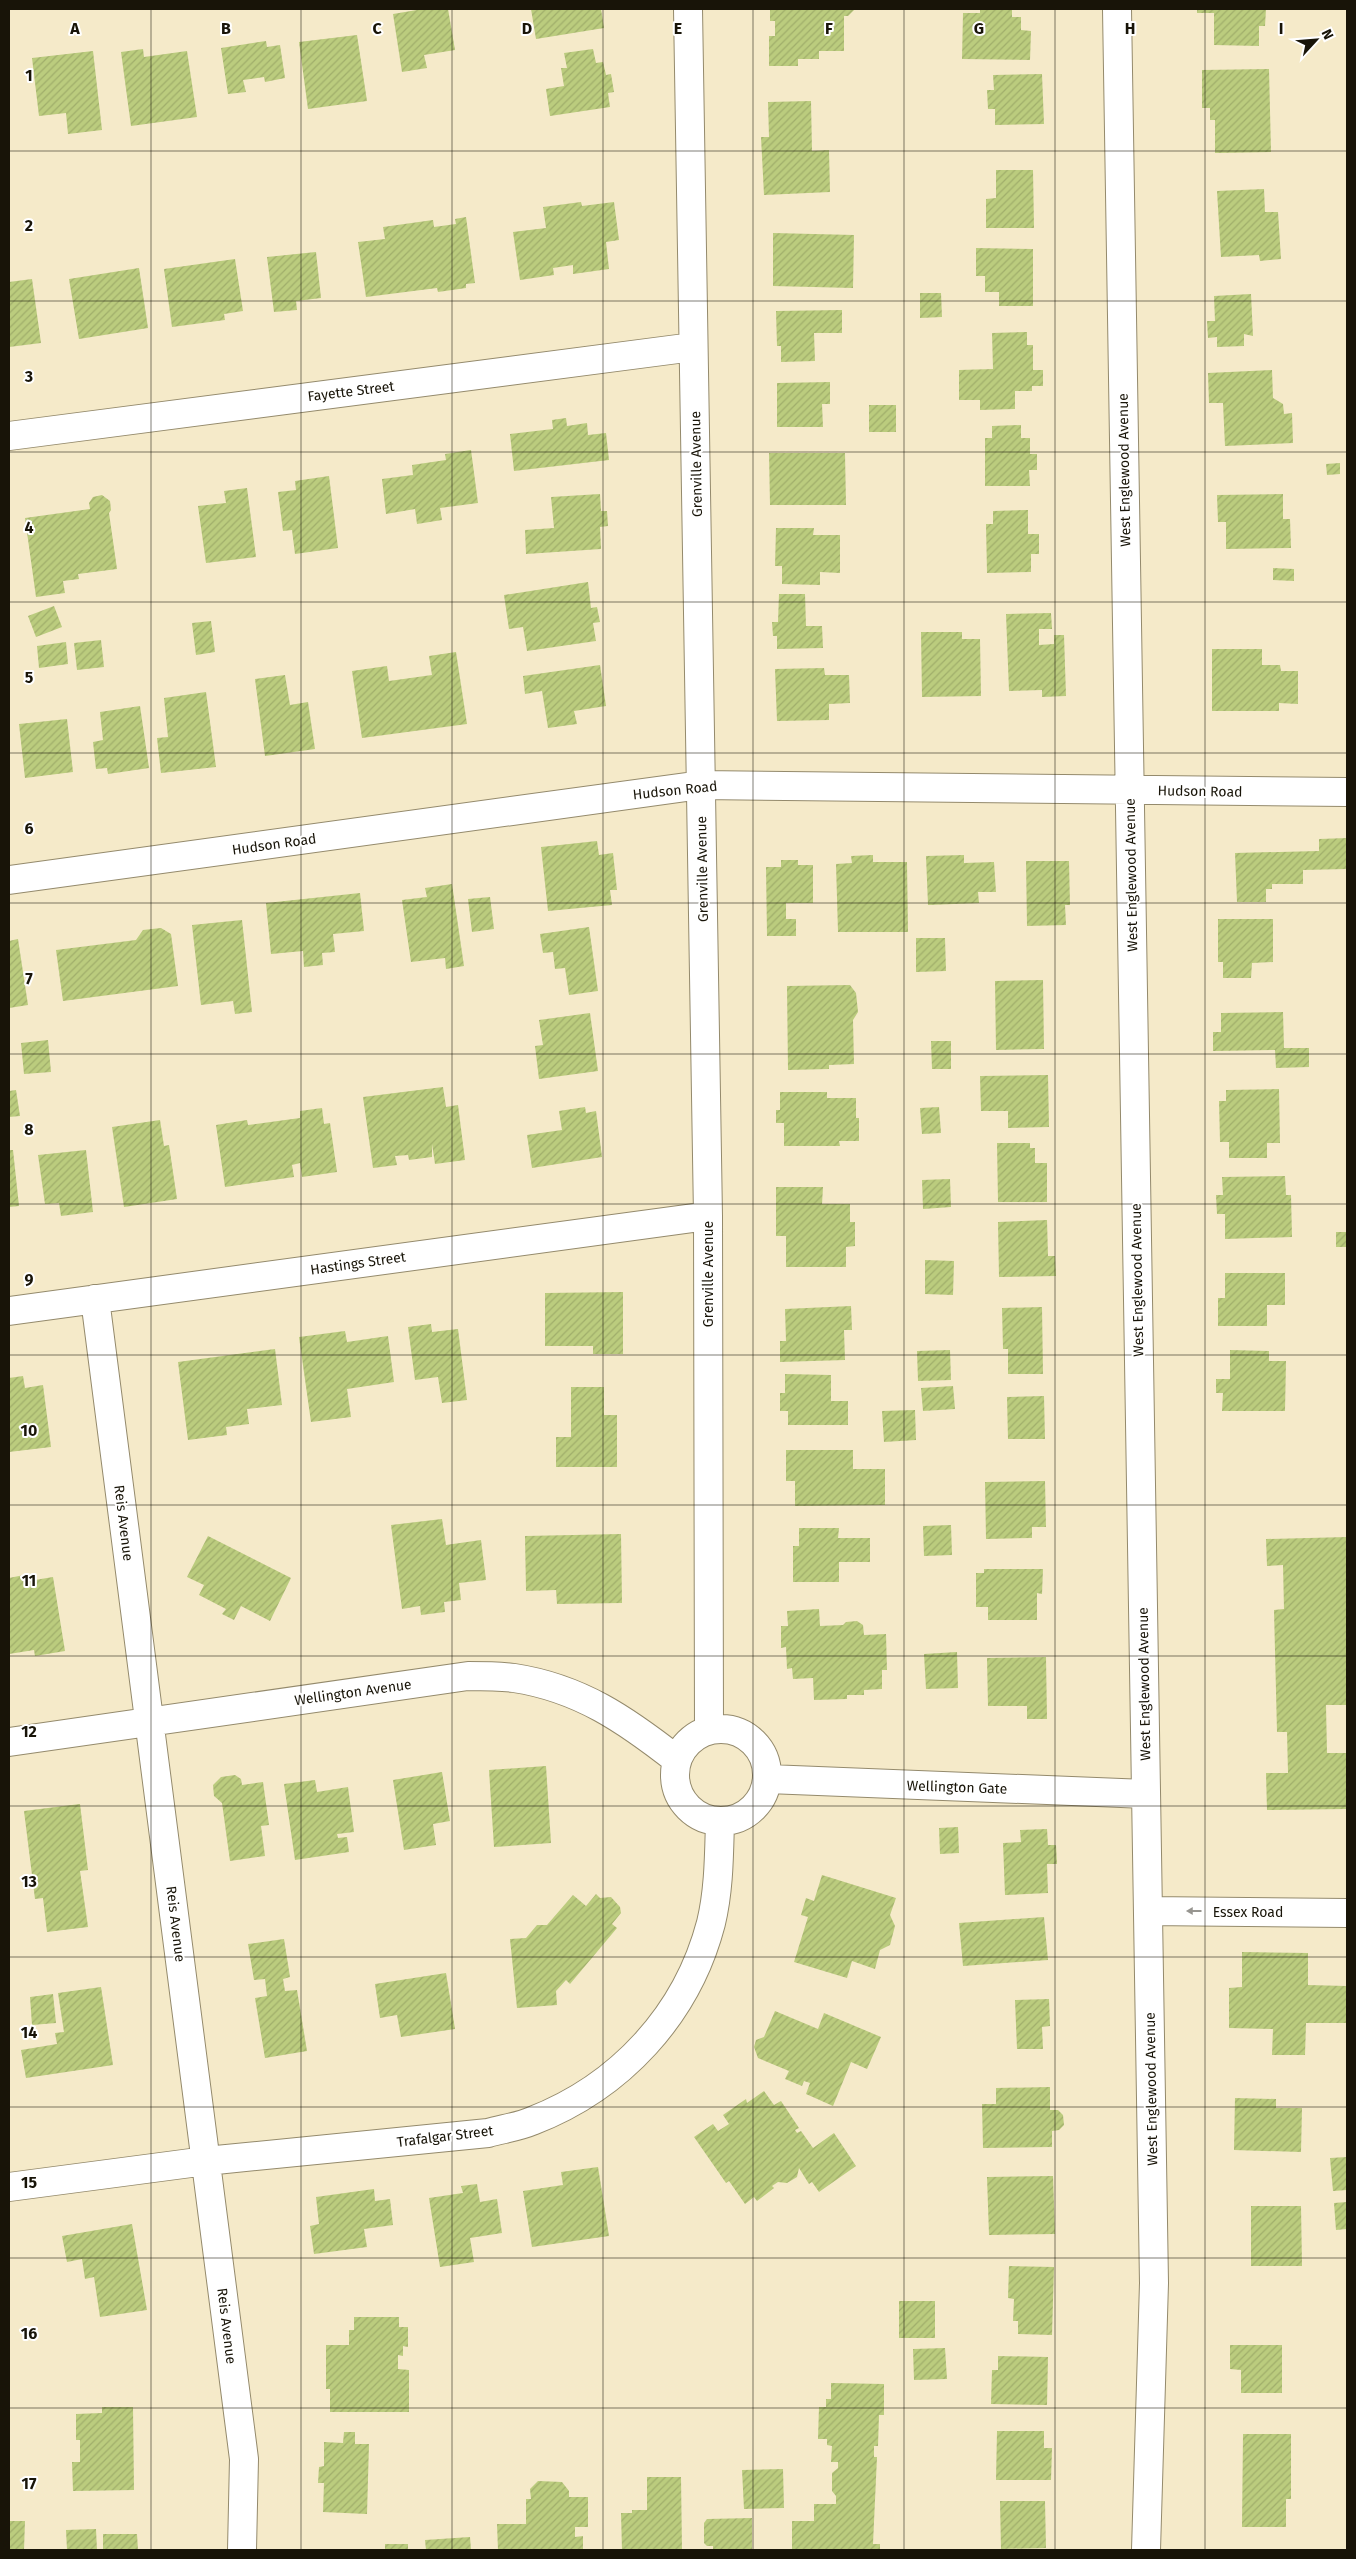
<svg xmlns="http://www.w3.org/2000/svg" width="1356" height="2559" viewBox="0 0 1356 2559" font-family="'Fira Sans',sans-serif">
<defs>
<pattern id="building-hatch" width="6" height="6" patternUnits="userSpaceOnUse" patternTransform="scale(1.25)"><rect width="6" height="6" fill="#bbcc7e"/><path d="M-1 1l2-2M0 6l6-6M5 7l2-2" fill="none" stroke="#a0ae6b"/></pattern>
</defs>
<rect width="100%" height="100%" fill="#f5eac9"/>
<path fill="url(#building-hatch)" d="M423 9H448L455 50 424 55 427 68 402 72 393 14Z
M531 9H601L604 28 536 39Z
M770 9H855L848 16H844V51H819V59H798V66H769V36H775V21H770Z
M980 9H1012V17H1021V30L1031 31 1030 60 962 59 963 13H980Z
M1197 9H1266L1265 26H1259V46L1214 45V13H1197Z
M357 35 367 101 308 109 299 42Z
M266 41 267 47 280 45 285 78 265 82 264 77 243 80 246 92 228 94 221 48Z
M143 49 144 57 187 51 197 117 131 126 121 52Z
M593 49 596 63 603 62 606 75 611 74 614 92 608 93 610 107 550 116 546 89 564 86 561 68H567L564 53Z
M93 51 102 130 68 134 66 113 39 116 32 58Z
M1269 69 1271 152 1215 153V120H1210V108H1202V70Z
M1042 74 1044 124 995 125V109H988L987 90H994L993 75Z
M811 101 812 151 829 150 830 192 764 195 761 137H769L768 102Z
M996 170H1033L1034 228H986V199L996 198Z
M1264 189 1265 212H1278L1281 259 1260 261 1259 255 1221 257 1217 191Z
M581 202 582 206 614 202 619 240 606 242 609 269 573 274V265L553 268 554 275 520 280 513 232 546 228 543 207Z
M466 217 475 283 466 284V288L438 292 437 288 366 297 358 242 385 239 383 227 433 220 434 227 456 224 455 219Z
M773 233 854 235 853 288 773 286Z
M976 248 1033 249V306H999V292H985V276H976Z
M316 252 321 298 296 301 297 310 274 312 267 257Z
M235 259 243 311 224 314 225 320 172 327 164 269Z
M139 268 148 328 79 339 69 279Z
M32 279 41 343 9 347V282Z
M920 293H941L942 317 920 318Z
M1251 294 1253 336 1244 334V346L1217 347V337L1208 338 1207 321H1215L1214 296Z
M842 310V333H814L815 361 781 362V346H777L776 311Z
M1027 332V345H1033V370H1043V386H1032V391H1015V409L980 410V400H959V370L993 369 992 333Z
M1272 370 1273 398 1283 404 1284 414 1292 413 1293 443 1225 446 1223 403H1209L1208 373Z
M830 382V404H822L823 427H777V383Z
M869 405H896V432H869Z
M566 418 567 426 587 423 588 435 606 433 609 460 514 471 510 434 553 429 552 420Z
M1021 425V438H1030V454H1037V470H1029L1030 486H985V438H992V426Z
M471 450 478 503 440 508 442 520 417 524 415 509 386 514 382 479 413 475 412 465 446 460 445 454Z
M769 453H845L846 505H770Z
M1340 463V474L1327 475 1326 464Z
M329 476 338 548 295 554 292 530 283 531 278 492 296 490 295 481Z
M247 488 256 557 206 563 198 506 226 503 224 491Z
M600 494 601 511H607L608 526 600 527 601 549 526 554 525 530 554 528 551 497Z
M1283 494V519H1290L1291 548 1226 549V522H1218L1217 495Z
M102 495 110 501 111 510 109 513 117 569 78 574 79 579 63 581 65 593 36 597 25 518 90 509 89 503 93 497Z
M1028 510V534H1039V554H1031V572L987 573 986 524H993V511Z
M776 528H814L813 535H840V573L820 572V585L782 584V566H775Z
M1273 568 1294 569V581L1273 580Z
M588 582 591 608 597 607 600 622 593 623 596 641 527 651 523 627 509 629 504 595Z
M779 594H805L806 626H822L823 648 777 649V636H773L772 622H778Z
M54 606 62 627 36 637 28 616Z
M1051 613 1052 629H1039V645L1054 644V635H1064L1066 696 1042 697V690L1009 691 1006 614Z
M211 621 215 652 196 655 192 623Z
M921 632H962V639H980L981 696 922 697Z
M101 640 104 667 77 670 74 643Z
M66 642 68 664 39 668 37 646Z
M1212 649H1262V665H1280L1281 671H1298V704L1279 703V711H1212Z
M456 652 467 724 362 738 352 671 387 666 389 681 432 675 429 656Z
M600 665 606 706 574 711 577 724 548 728 542 691 525 694 523 676Z
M824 668 825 675H849L850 703 829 704V720L777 721 775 669Z
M285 675 290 705 308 702 315 749 265 756 255 679Z
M206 692 216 767 161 773 157 738 168 737 164 698Z
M140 706 149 768 108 774 107 768 96 769 93 742 103 740 100 712Z
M67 719 73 772 25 778 19 724Z
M1347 838V869L1303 870V884H1272V889H1266V902H1237L1235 853 1319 851V839Z
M597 841 599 855 613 853 617 890H610L612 905 548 911 541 847Z
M873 855V862H907L908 932H838L836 864 852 863 851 856Z
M964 855V863L994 862 996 892H978L979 903 928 905 926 856Z
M781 860H798V865H813V903H786V919H796V936H767L766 867H781Z
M1026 861H1069L1070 905H1065L1066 925 1027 926Z
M452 884 464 966 446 969 445 958 411 962 402 900 427 897 425 888Z
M360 893 364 931 333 934 335 952 322 953 323 965 304 967 303 951 271 954 266 903Z
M490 897 494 929 472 932 468 899Z
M1218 919H1273V962L1252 963 1251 978H1223V962H1218Z
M242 920 252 1012 235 1014 233 1001 201 1005 192 925Z
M589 927 598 991 569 995 565 968 555 969 553 952 543 953 540 934Z
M161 928 171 934 178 986 63 1001 56 950 136 940 143 930Z
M916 938H945L946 971 916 972Z
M18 939 28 1005 9 1008V941Z
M1043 980 1044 1049 996 1050 995 981Z
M850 985 856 993 858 1012 853 1020 854 1064 829 1065V1069L788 1070 787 986Z
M1283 1012 1284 1048H1309V1067L1276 1068 1275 1050 1213 1051V1032H1221V1013Z
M590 1013 598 1071 539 1079 535 1046 543 1045 539 1020Z
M48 1040 51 1072 24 1074 21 1043Z
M931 1041H951V1069H932Z
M1048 1075 1049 1127 1008 1128V1111H981L980 1076Z
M443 1087 446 1107 458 1105 465 1160 435 1164 432 1144V1157L409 1160 408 1155 395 1156 397 1165 373 1168 363 1097Z
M1279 1089 1280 1143H1267V1158H1229V1142H1220L1219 1101H1226V1090Z
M16 1090 20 1116 9 1117V1091Z
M780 1092H827V1098H856V1118H859V1141H839L840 1146H784V1123H776V1110H780Z
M585 1107 586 1113 596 1111 602 1157 532 1168 527 1135 562 1130 559 1111Z
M939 1107 941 1133 922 1134 920 1108Z
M322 1108 324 1124 330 1123 337 1172 302 1177 300 1163 292 1165 294 1177 225 1187 216 1125 247 1120 248 1125 300 1118V1111Z
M160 1120 164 1146 169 1145 177 1199 124 1207 112 1127Z
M997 1143H1030V1148H1035V1163H1047V1202H998Z
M9 1150H13L19 1206 9 1207Z
M86 1150 93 1212 61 1216 59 1203 45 1204 38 1155Z
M1285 1176 1286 1195H1291L1292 1237 1225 1239V1214H1217L1216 1195H1223L1222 1177Z
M950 1179 951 1207 923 1209 922 1180Z
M776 1187H823L822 1204H850V1222H855V1246L846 1247V1267H786V1236H776Z
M1047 1220 1048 1256H1055L1056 1276 999 1277 998 1222Z
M1336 1232H1347V1247H1336Z
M925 1260 954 1261 953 1295 925 1294Z
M1225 1273H1285V1305H1267V1326H1218V1298H1225Z
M623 1292V1354H593V1346H545V1293Z
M851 1306 852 1330H844L845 1360 780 1362V1341H786L785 1309Z
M1042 1307 1043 1374H1008V1349H1003L1002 1308Z
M431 1324 432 1332 458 1329 467 1400 442 1403 438 1377 415 1380 408 1327Z
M345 1331 347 1342 388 1336 394 1382 347 1389 351 1417 311 1422 299 1337Z
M275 1349 282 1405 247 1409 249 1424 226 1427 227 1435 188 1440 178 1362Z
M950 1350 951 1380 918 1381 917 1351Z
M1230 1350 1269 1351V1361H1286L1285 1411H1222L1223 1393H1216V1379H1230Z
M785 1374 831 1375V1401H848V1425H788V1411H780V1393H785Z
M23 1376 25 1388 43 1385 51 1447 9 1452V1378Z
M953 1386 955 1409 923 1411 921 1388Z
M571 1387H604V1415H617V1467H556V1437H571Z
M1044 1396 1045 1439H1008L1007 1397Z
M915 1410 916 1440 884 1442 882 1411Z
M786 1450H853V1469H885V1505L795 1506V1481H786Z
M1045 1481 1046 1527H1032V1538L986 1539 985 1482Z
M442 1519 446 1545 481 1540 486 1580 459 1583 461 1600 444 1602 445 1612 421 1615 420 1606 402 1609 391 1525Z
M951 1525 952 1555 924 1556 923 1526Z
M799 1528H839L838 1538H870V1562H839V1582H793V1546H799Z
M621 1534 622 1603 557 1604 556 1590 526 1591 525 1536Z
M208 1536 291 1578 270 1621 241 1606 234 1620 222 1614 226 1609 199 1595 204 1585 187 1577Z
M1347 1537V1705H1326L1327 1753H1347V1809L1267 1810 1266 1773H1288L1287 1732H1277L1274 1610 1284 1609 1283 1565 1267 1566 1266 1539Z
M984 1569H1043L1042 1594 1037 1593V1620H988V1607H976V1573H984Z
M29 1574 35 1580 53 1577 65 1651 35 1656 34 1650 9 1654V1578Z
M819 1609 820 1626 843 1625 846 1622 857 1621 863 1625 864 1635 886 1634 887 1670H882V1689L864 1690V1695H847V1699L814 1700 813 1678 793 1679 792 1668 787 1669 786 1647 781 1648V1626H788L787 1611Z
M957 1652 958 1688 926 1689 924 1654Z
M1046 1657 1047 1719H1027V1706H988L987 1658Z
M546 1766 551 1843 494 1847 489 1770Z
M442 1772 450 1821 433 1824 436 1845 404 1850 393 1780Z
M235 1775 241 1779 242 1785 263 1782 269 1825 261 1826 265 1856 230 1861 222 1803 214 1796 213 1785 221 1777Z
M315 1780 317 1792 348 1787 354 1832 337 1834 338 1838 347 1837 349 1852 295 1860 284 1784Z
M80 1804 88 1870 80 1871 88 1927 47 1932 43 1898 35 1899 24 1811Z
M958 1827 959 1853 940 1854 939 1828Z
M1047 1829 1048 1845H1056L1057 1864H1047L1048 1893 1005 1895 1003 1843 1021 1842 1020 1830Z
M822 1875 896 1898 890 1915 895 1926 890 1945 880 1950 875 1969 852 1961 847 1978 794 1962 808 1917 801 1915 806 1898 814 1901Z
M596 1894 600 1898 611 1897 620 1907 621 1913 612 1924 617 1928 570 1984 566 1980 556 1991 557 2005 517 2008 510 1939 526 1938 537 1925H547L573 1895 586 1906Z
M1044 1917 1048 1960 963 1966 959 1923Z
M284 1939 290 1977 283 1979 285 1991 297 1990 307 2051 265 2058 255 1998 267 1996 265 1979 254 1980 248 1944Z
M1242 1952 1308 1953V1985L1346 1986V2023H1306L1305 2055H1272L1273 2029 1229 2028V1988L1242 1987Z
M446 1973 455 2029 401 2037 397 2015 380 2018 375 1984Z
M101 1987 113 2065 26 2078 21 2050 57 2044 55 2033 64 2032 58 1993Z
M53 1994 56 2023 32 2025 30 1997Z
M1049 1999 1050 2026 1042 2027 1043 2049H1017L1015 2000Z
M775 2011 818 2029 824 2013 881 2037 867 2069 851 2062 833 2106 806 2094 810 2083 804 2081 802 2086 785 2079 789 2071 758 2058 754 2047 756 2040 764 2037Z
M1050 2087V2110H1058L1063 2115 1064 2125 1059 2130 1052 2131V2147L983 2148 982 2104H996V2088Z
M764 2091 774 2105 781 2101 799 2128 795 2130 797 2133 801 2131 813 2148 834 2133 856 2166 819 2192 812 2182 809 2184 799 2168 797 2177 787 2183 778 2182 772 2186 774 2188 757 2201 754 2197 745 2204 729 2181 726 2183 694 2137 713 2124 718 2131 729 2124 723 2115 746 2099 747 2103Z
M1235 2098 1276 2099V2108H1302L1301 2152 1234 2150Z
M1347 2157V2190L1333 2191 1330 2158Z
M598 2167 609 2236 532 2247 523 2191 563 2185 561 2172Z
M1053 2176 1055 2234 989 2235 987 2177Z
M477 2184 480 2202 497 2199 502 2233 470 2238 474 2262 440 2267 429 2198 463 2193 461 2186Z
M374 2189 375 2201 390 2199 393 2225 364 2229 367 2247 314 2254 310 2226 319 2224 316 2197Z
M1347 2202V2229L1336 2230 1334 2203Z
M1251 2206H1301L1302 2266H1251Z
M132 2224 147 2310 100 2317 94 2277 85 2279 82 2259 67 2262 62 2236Z
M1009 2266 1054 2267 1052 2335 1018 2334V2321H1013L1014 2299 1008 2298Z
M899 2301H935V2338H899Z
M354 2317H399V2327H408V2347L403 2346V2356L398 2355V2369L409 2370V2412H330V2389H326V2345H349V2330H354Z
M1230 2345H1282V2393H1241V2370L1230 2369Z
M945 2348 947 2379 914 2380 913 2349Z
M998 2356 1048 2357 1047 2405 991 2404 992 2370H998Z
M831 2383 884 2384V2415H879L878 2446H874V2457H877L873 2544H880V2550H792V2521H814V2504H836V2496L832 2491V2473L838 2468V2462H831L832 2446 827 2445V2439H818L819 2407H826V2399H831Z
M102 2407H133L134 2490 73 2491 72 2462H80V2440H76V2414L102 2413Z
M997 2431H1044V2448H1052L1051 2480H996Z
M344 2432H355V2444H369L367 2514 323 2512 324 2483H318L319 2467 324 2466V2442L343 2443Z
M1243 2434H1291V2499H1286V2527H1242Z
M783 2469 784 2508 744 2509 742 2470Z
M647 2477H681L682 2550H622L621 2513H632V2510H647Z
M538 2481 562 2482 569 2491V2497H588V2527H575V2537L583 2536V2550H498L497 2524H526V2499H531L530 2489Z
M1000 2501H1045L1046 2548 1001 2549Z
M752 2518V2550H713V2546H707L704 2543V2523L707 2519Z
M9 2521H25L24 2550H9Z
M96 2529 97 2550H67L66 2530Z
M103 2534H137L138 2550H103Z
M470 2537 471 2550H426L425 2540Z
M385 2544H408V2550H385Z"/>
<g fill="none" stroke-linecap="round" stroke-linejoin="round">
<g stroke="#948a6c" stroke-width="30">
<path id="minor" d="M688 9 708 1216 709 1729
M1117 9 1154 2283 1146 2550
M9 436 693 347
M9 880 701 785 1347 792
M95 1299 244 2459 242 2550
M9 1311 708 1216
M675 1775a46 46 0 1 1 92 0a46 46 0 1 1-92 0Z
M9 1742 468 1676C484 1676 499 1676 514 1678 580 1688 626 1720 677 1760
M768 1779 1146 1794
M1148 1911 1347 1913
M9 2187 206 2161 488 2133C502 2129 518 2127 532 2121 620 2087 687 2015 711 1923 719 1890 719 1855 720 1821"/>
</g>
<use href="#minor" stroke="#fff" stroke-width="28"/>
</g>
<defs><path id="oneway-solid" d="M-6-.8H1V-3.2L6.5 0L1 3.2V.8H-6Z" transform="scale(1.25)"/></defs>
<use fill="#979590" href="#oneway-solid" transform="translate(1194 1911) rotate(-180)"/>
<path fill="none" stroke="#181408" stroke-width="1" stroke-opacity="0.55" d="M151 9V2550M301 9V2550M452 9V2550M603 9V2550M753 9V2550M904 9V2550M1055 9V2550M1205 9V2550M9 151H1347M9 301H1347M9 452H1347M9 602H1347M9 753H1347M9 903H1347M9 1054H1347M9 1204H1347M9 1355H1347M9 1505H1347M9 1656H1347M9 1806H1347M9 1957H1347M9 2107H1347M9 2258H1347M9 2408H1347"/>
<g text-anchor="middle" stroke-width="4" stroke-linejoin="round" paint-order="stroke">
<g font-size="14" fill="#181408" stroke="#fff">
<text transform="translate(351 391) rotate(-7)" y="5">Fayette Street</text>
<text transform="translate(696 464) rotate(-91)" y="5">Grenville Avenue</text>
<text transform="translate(1124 470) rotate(-91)" y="5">West Englewood Avenue</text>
<text transform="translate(675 790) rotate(-6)" y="5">Hudson Road</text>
<text transform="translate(1200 791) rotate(1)" y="5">Hudson Road</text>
<text transform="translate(274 844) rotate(-8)" y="5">Hudson Road</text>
<text transform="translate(702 869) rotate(-91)" y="5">Grenville Avenue</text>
<text transform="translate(1131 875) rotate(-91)" y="5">West Englewood Avenue</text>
<text transform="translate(358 1263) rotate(-8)" y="5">Hastings Street</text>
<text transform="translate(708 1274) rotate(-90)" y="5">Grenville Avenue</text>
<text transform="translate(1137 1280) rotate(-91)" y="5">West Englewood Avenue</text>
<text transform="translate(124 1523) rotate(83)" y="5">Reis Avenue</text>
<text transform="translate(1144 1684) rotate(-91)" y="5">West Englewood Avenue</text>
<text transform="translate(353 1692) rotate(-8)" y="5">Wellington Avenue</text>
<text transform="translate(957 1787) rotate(2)" y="5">Wellington Gate</text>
<text x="1248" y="1917">Essex Road</text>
<text transform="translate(176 1924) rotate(83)" y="5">Reis Avenue</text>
<text transform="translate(1151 2089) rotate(-91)" y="5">West Englewood Avenue</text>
<text transform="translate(445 2136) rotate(-7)" y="5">Trafalgar Street</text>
<text transform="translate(227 2326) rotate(83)" y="5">Reis Avenue</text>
</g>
</g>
<g font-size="16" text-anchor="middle" font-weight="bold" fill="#181408" stroke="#fff" stroke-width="4" stroke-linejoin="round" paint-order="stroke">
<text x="75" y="34">A</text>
<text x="226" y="34">B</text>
<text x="377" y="34">C</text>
<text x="527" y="34">D</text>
<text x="678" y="34">E</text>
<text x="829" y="34">F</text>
<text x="979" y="34">G</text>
<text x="1130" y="34">H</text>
<text x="1281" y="34">I</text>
<text x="29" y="81">1</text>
<text x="29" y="231">2</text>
<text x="29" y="382">3</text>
<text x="29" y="533">4</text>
<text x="29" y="683">5</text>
<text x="29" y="834">6</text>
<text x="29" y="984">7</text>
<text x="29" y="1135">8</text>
<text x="29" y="1285">9</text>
<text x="29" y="1436">10</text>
<text x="29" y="1586">11</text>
<text x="29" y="1737">12</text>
<text x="29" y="1887">13</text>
<text x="29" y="2038">14</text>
<text x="29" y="2188">15</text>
<text x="29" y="2339">16</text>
<text x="29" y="2489">17</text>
</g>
<rect width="1356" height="2559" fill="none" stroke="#181408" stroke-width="20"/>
<g transform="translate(1316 40) rotate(64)" stroke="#ffffff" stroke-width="4" paint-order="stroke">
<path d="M0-4L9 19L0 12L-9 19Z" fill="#181408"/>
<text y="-8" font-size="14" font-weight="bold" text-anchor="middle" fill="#181408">N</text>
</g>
</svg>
